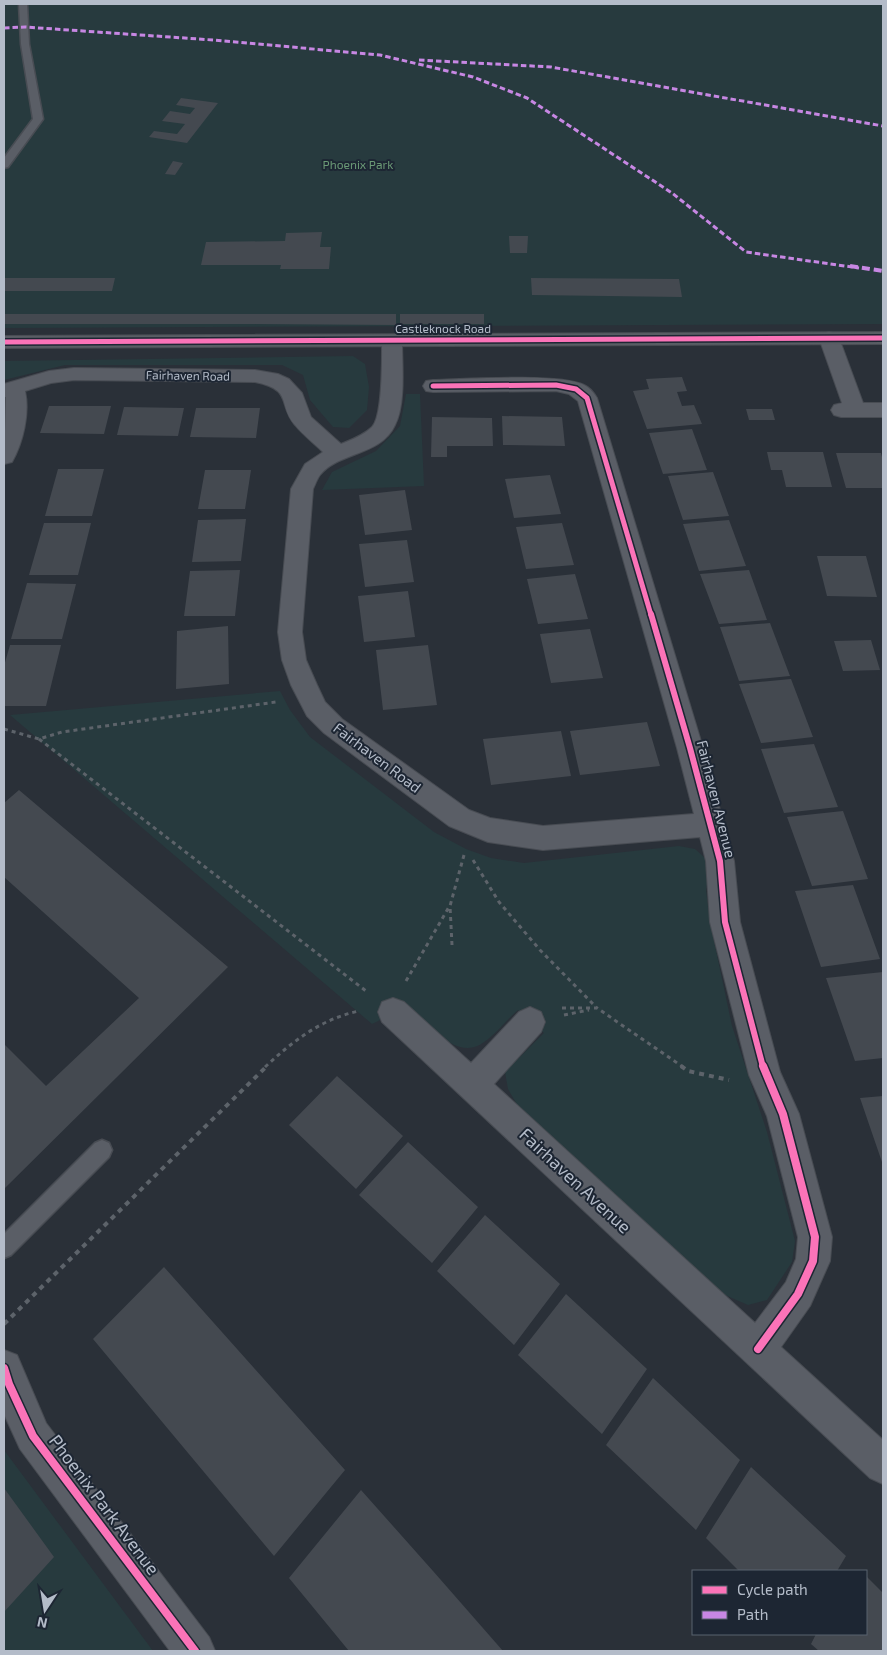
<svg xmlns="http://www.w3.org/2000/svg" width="887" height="1655" viewBox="0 0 887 1655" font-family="'Exo 2',sans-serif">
<rect width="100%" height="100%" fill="#2a3038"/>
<path fill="#273a3e" d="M4 4H883V324L4 328Z
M353 356 365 364 369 387 367 410 349 428 333 427 310 400 303 375 282 365H65L4 380V361Z
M406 394H420L424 486 322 490 332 472 376 451 400 426Z
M280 691 290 710 310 737 434 832 466 849 491 858 524 863 679 846 695 849 705 858 709 871 706 890 710 922 732 1026 767 1132 795 1241 792 1262 767 1300 748 1305 725 1295 519 1108 508 1089 505 1072 544 1033 518 1010C506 1020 497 1033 484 1042 458 1063 426 1023 407 1007L372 1024 10 715Z
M4 1450 153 1651H4Z"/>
<path fill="#444950" d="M181 98 218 103 187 143 149 137 154 131 177 134 185 124 162 121 170 111 190 114 195 108 176 105Z
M173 161 183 163 175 175 165 174Z
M322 232 320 247H331L329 269H280L281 265H201L206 242 285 241 286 233Z
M509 236H528L527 253H510Z
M4 278H115L112 291H4Z
M531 278 679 279 682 297 532 295Z
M4 314H396V325L241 324H4Z
M400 314H484V324H400Z
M682 377 687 391 677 392 682 406 694 405 702 424 647 429 633 391 649 389 646 379Z
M49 406H111L104 434 40 433Z
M124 407 184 408 178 436 117 435Z
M196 408H260L256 438 190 437Z
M746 409H772L775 420H749Z
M502 416 562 417 565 446 503 445Z
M432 417 492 418 493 446H447V457H431Z
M692 429 707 470 663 474 649 433Z
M767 452H823L832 487H786L782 470H771Z
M836 453H881L883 461V488H846Z
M58 469H104L92 516H45Z
M205 470H251L245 509H198Z
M713 472 729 516 683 520 668 476Z
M550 475 561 514 514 518 505 479Z
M405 490 412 530 365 535 359 495Z
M246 519 241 561 192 562 198 520Z
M729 520 746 566 699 571 683 524Z
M44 523H91L78 575H29Z
M562 523 574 565 526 569 516 527Z
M407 540 414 582 365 587 359 544Z
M817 556H866L877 597 827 596Z
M240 570 235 616H184L190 571Z
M749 570 767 620 719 624 700 574Z
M575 574 588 619 538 624 527 579Z
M27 583 76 584 62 639H11Z
M408 591 415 637 364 642 358 596Z
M770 623 790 676 739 681 720 627Z
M228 626 229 684 176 689 177 631Z
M590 629 603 678 551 683 540 634Z
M871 640 880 670 843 671 834 641Z
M10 645H61L46 706H4V666Z
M428 645 437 705 383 710 376 650Z
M791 679 813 737 761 743 739 684Z
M647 722 660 766 580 775 570 731Z
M561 731 571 776 491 785 483 739Z
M814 744 838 807 784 813 761 749Z
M19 790 228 967 4 1189V1044L46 1086 139 998 4 877V803Z
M843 811 868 879 812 886 787 817Z
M853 885 880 959 821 967 795 891Z
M883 972V1058L855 1061 826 978Z
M337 1076 403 1136 356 1189 289 1125Z
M883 1096V1165L860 1098Z
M408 1142 478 1207 432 1263 359 1195Z
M485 1215 560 1284 514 1345 437 1271Z
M164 1267 345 1470 274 1556 93 1339Z
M566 1294 647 1369 602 1434 518 1355Z
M653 1378 740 1460 696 1530 606 1445Z
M751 1467 846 1556 837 1571H739L706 1538Z
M4 1488 54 1557 4 1612Z
M361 1490 433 1571 503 1651H349L289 1578Z
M866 1576 883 1593V1651H819L811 1644 816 1634H866Z"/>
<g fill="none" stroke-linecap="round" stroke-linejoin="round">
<g stroke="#484c53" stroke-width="3">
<path id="service" d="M19 4H27L29 44 43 119 8 167 4 168V158L33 119 21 44Z
M102 1140 109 1143 112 1150 109 1157 11 1255 4 1258V1234L95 1143Z"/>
</g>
<g stroke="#484c53" stroke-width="2">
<path id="minor" d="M829 332 836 334 839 338 863 403H883V417H841L834 415 831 410 834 405 842 403 819 338 822 334Z
M392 335 399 337 402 341C402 364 406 404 395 425 381 456 338 452 320 475 317 479 315 485 313 489L302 632 306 660 317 685 325 702 342 719 469 810 490 818 543 826 694 814 677 748 578 401 569 394 556 391 433 392 426 391 423 386 426 381 433 380C463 379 561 373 584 385 589 387 594 393 597 398L703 748 734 861 740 922 780 1072 799 1114 832 1237 830 1261 810 1306 781 1347 883 1440V1484L870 1478 382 1022 378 1012 382 1002 393 998 404 1002 471 1063 519 1012 530 1007 541 1012 545 1022 541 1032 494 1084 755 1323 786 1282 796 1259 798 1237 767 1116 749 1075 710 922 706 861 700 837 543 850 488 842 449 826 324 733 307 716 291 685 282 660 278 632 291 489 305 464 323 452C314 443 303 435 295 425 277 404 294 390 255 382L74 380 51 383 25 391C30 413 23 443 12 462L4 464 6 397H4V384L49 371 74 368 255 370 278 374 289 379 302 393 311 417 341 444C351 440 364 435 372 427 383 416 382 358 382 341L385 337Z
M4 1350 17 1355 46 1423 209 1637 215 1651H170L20 1449 4 1414Z"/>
</g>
<g stroke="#484c53" stroke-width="2">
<path id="secondary" d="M883 332V344L4 348V336Z"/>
</g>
<path stroke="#5d636a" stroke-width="3" stroke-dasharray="4 4" stroke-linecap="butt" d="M4 729 39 739 62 732 276 702
M39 739 366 991
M473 860 499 902 540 950 597 1008
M452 945 450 906 464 855
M406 981 449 907
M562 1008H597L683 1067
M564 1015 589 1010
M265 1067C293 1041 321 1019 359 1011"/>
<path stroke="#5d636a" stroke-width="4" stroke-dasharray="5 5" stroke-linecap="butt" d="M681 1066 688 1071 729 1080
M4 1324 267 1066"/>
<use href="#service" fill="#5a5e66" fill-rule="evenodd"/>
<use href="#minor" fill="#5a5e66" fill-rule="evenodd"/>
<use href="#secondary" fill="#595d64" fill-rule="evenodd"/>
<path stroke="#c787e3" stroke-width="3" stroke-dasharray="5.5 3" stroke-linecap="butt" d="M4 28 25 27 213 40 380 55 473 77 527 98 672 193 746 252 859 268
M419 60 551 67 883 126"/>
<path stroke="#c787e3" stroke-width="4" stroke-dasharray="8 4" stroke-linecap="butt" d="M850 266 883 271"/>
<g stroke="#1d2633" stroke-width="8">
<path id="cycleway-far2" d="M4 342 883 338
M433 386 556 385 576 389 587 398 651 615"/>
</g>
<g stroke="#1d2633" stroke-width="9">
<path id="cycleway-far1" d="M651 614 690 748 720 861 725 922 763 1067"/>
</g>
<g stroke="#1d2633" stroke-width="11">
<path id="cycleway" d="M758 1349 798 1294 813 1261 815 1237 783 1114 763 1066
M4 1368 9 1384 33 1436 195 1651"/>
</g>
<use href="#cycleway-far2" stroke="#fb73b8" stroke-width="5"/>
<use href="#cycleway-far1" stroke="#fb73b8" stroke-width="6"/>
<use href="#cycleway" stroke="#fb73b8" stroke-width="8"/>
</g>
<g text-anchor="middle" stroke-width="4" stroke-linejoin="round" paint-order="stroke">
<g font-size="12" fill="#6b9a76" stroke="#1d2633">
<text x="358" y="169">Phoenix Park</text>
</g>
<g font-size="12" fill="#b4bcc9" stroke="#1d2633">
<text x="443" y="333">Castleknock Road</text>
<text transform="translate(188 376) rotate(1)" y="4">Fairhaven Road</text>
</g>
<g font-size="15" fill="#b4bcc9" stroke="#1d2633">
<text transform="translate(377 758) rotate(37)" y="5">Fairhaven Road</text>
<text transform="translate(716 799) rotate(76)" y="5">Fairhaven Avenue</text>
</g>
<g font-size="18" fill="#b4bcc9" stroke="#1d2633">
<text transform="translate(575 1181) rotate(43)" y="6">Fairhaven Avenue</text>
<text transform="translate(104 1505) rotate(53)" y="6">Phoenix Park Avenue</text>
</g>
</g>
<rect width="887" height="1655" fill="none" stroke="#b4bcc9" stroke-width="10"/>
<rect x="692" y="1570" width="175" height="65" fill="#1d2633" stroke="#59626f"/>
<rect x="702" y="1586" width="25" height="8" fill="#fb73b8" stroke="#59626f"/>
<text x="737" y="1595" font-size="15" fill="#b4bcc9">Cycle path</text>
<rect x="702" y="1611" width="25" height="8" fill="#c787e3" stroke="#59626f"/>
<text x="737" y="1620" font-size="15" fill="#b4bcc9">Path</text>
<g transform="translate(45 1610) rotate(192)" stroke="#1d2633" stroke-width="4" paint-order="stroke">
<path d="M0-4L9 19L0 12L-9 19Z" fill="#b4bcc9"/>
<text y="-8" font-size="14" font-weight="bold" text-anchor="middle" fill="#b4bcc9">N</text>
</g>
</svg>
